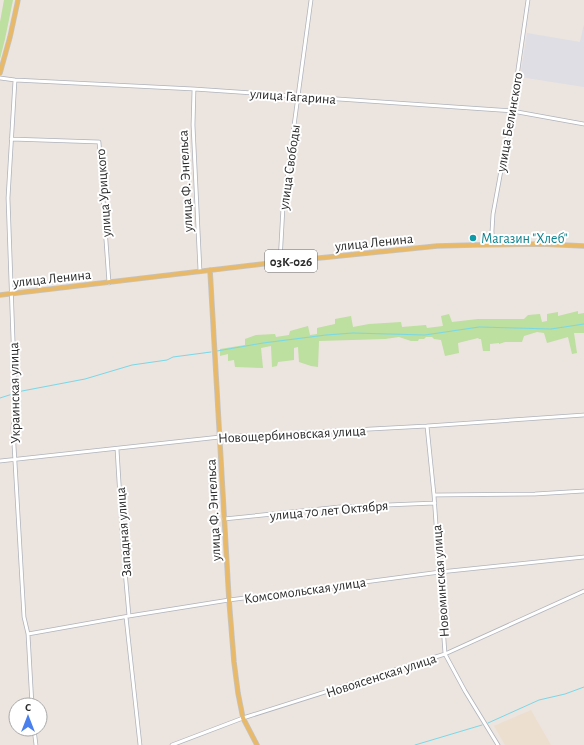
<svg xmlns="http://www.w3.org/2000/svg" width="584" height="745" viewBox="0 0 584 745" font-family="'Alegreya Sans',sans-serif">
<rect width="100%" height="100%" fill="#ece4df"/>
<path fill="#dfdee5" d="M584 24V87L520 77 527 33 580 42Z"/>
<path fill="#ecdfcf" d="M531 710 551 745H505L494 726Z"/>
<path fill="#bddf9f" d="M4 0H13L5 39 0 59V22Z
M578 311V314L584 313V333H574L577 353 572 354 568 337 547 343 544 333 537 332 524 336 522 342H505L499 344V343L490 344V351H483L481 339H479L478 338 458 343 459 353 445 356 441 340 434 339 432 337H426L424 339H419L418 341H411L399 337 385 339 319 341 318 367 311 366 299 362 298 347 294 348V360L278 362 277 366 272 367 271 346 261 348 263 368 235 367 234 360 228 361V354L220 356V349L245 345V339L256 335 275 334 276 337 289 335 290 331 308 326 310 335 317 334V328L335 324V319L351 316 353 327 369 324 401 322 402 327 426 325 427 328 443 326 441 316 449 314 452 322 478 319H524L528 315 540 314 542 322 547 321V314L558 312V316Z"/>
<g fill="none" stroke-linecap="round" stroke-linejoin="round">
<path stroke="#79d8e7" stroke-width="1" d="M217 351 263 343 326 335 353 333 425 335 479 327 551 329 584 324
M0 398 22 391 85 379 132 365 167 360 173 357 211 352
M488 723 539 700 565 694 584 687
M415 745 482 725"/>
<g stroke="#afb3bb" stroke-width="4.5">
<path id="minor" d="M0 78 15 80 194 89 512 111 584 124
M15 80 8 198 15 396 13 428 24 617 28 634 32 705
M194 89 193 125 200 271
M11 139 99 142 109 283
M493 244 492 231 493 214 512 111 528 0
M280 262 283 207 311 0
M427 426 434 495 445 654 465 691 498 745
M117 449 123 548 129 616
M0 461 220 437 427 426 584 415
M434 495 535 494 584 491
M224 519 339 507 435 503
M126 617 140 745
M28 634 129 616 229 600 440 572 584 557
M34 729 36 745
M172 745 243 718 445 654 584 591"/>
</g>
<g stroke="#c4c4c4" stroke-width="5.5">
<path id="major" d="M0 73 10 37 18 0
M210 270 229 600 234 662 238 693 243 718 257 745
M0 295 280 262 437 246 474 245 541 244 584 246"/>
</g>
<use href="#minor" stroke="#fff" stroke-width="3"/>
<use href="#major" stroke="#e7b968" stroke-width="4"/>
</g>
<circle fill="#0f9aa8" stroke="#fff" stroke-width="1.5" cx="473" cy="238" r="4"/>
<g text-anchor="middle" stroke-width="4" stroke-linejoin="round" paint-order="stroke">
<rect fill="#fff" stroke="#6b6b6b" stroke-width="1" x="265" y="250" width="52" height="22" rx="3"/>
<g font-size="13" font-weight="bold" fill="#2b2b2b">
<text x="291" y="266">03К-026</text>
</g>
<g font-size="14" fill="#2b2b2b" stroke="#fff">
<text transform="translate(293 96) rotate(4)" y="5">улица Гагарина</text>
<text transform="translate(509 122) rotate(-80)" y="5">улица Белинского</text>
<text transform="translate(289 167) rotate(-82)" y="5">улица Свободы</text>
<text transform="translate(185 181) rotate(-93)" y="5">улица Ф. Энгельса</text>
<text transform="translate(103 193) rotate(-94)" y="5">улица Урицкого</text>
<text transform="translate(374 242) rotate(-6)" y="5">улица Ленина</text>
<text transform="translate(52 278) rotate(-6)" y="5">улица Ленина</text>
<text transform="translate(14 393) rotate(-91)" y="5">Украинская улица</text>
<text transform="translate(292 434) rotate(-3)" y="5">Новощербиновская улица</text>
<text transform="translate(213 510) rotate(-93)" y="5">улица Ф. Энгельса</text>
<text transform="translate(329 510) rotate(-5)" y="5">улица 70 лет Октября</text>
<text transform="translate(123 532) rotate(-94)" y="5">Западная улица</text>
<text transform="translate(440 581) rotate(-94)" y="5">Новоминская улица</text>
<text transform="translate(305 590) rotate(-8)" y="5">Комсомольская улица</text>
<text transform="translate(381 675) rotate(-18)" y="5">Новоясенская улица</text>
</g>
<g font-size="14" fill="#0d838f" stroke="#fff" text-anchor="start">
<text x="481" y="243">Магазин "Хлеб"</text>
</g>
</g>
<g transform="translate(28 717)"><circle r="19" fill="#ffffff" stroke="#aaaaaa"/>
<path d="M0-3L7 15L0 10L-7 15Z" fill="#4a7fee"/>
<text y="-6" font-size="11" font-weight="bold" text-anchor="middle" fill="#2b2b2b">С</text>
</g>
</svg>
